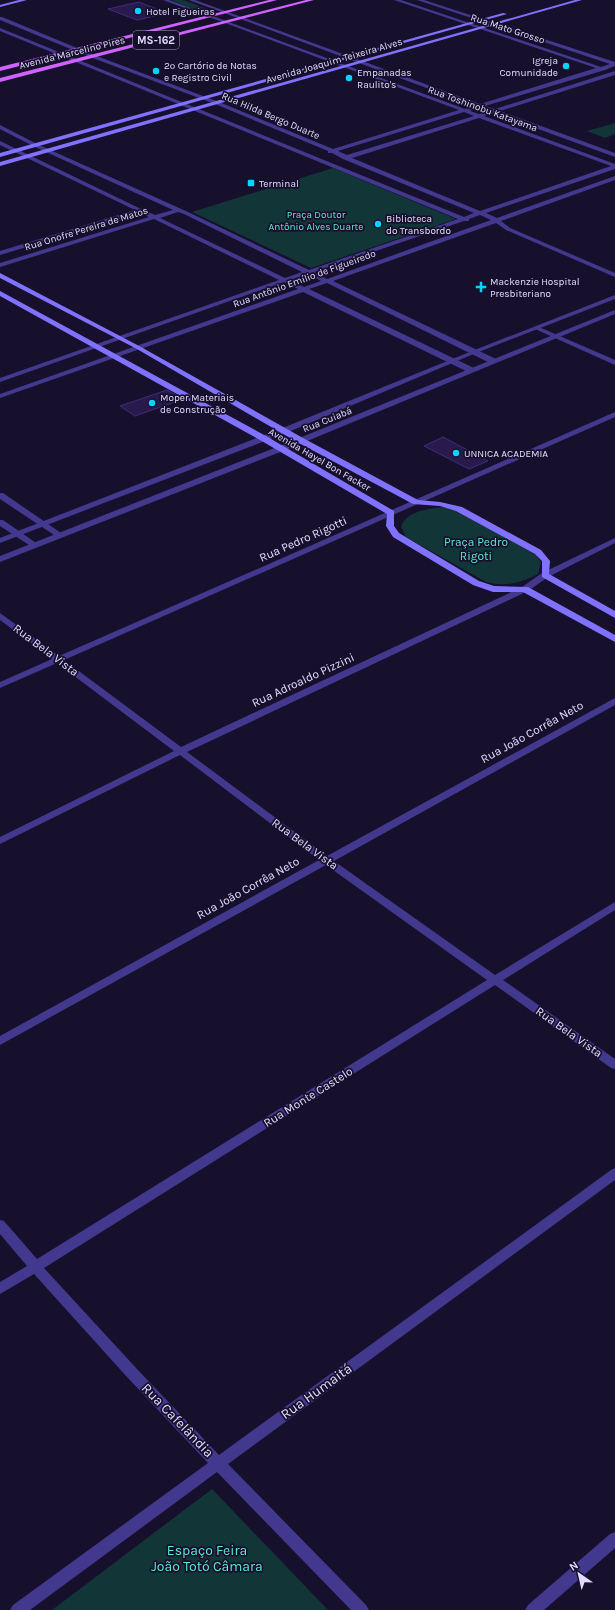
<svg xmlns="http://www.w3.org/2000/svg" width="615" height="1610" viewBox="0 0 615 1610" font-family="Karla,sans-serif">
<rect width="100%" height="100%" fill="#17102c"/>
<path fill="#123537" d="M171 0H183L218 13 208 15Z
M615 123V134L605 138 587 131Z
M333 168 456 219 311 268 192 212Z
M442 507 456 510 536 555 541 562 538 574C520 583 506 587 486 582L406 537 401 527C406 511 428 509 442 507Z
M212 1489 328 1610H52Z"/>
<path fill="#291a4e" stroke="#412b7c" d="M139 2 167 13 137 20 108 9Z
M167 390 183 399 135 416 120 406Z
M443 437 488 461 469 469 424 446Z"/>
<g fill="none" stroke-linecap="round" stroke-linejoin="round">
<path fill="#42388e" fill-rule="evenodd" d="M163 0H169L465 109 475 106 189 0H195L480 104 596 68 394 0H401L601 67 610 64 417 0H424L615 62V66L605 70 485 106 495 109 615 71V75L500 111 615 153V157L494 113 484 116 615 164V169L486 213 497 218 615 176V180L501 221 510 228 615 273V277L506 230 496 223 333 281 496 359V363H490L327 283 309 289 474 368V372H468L303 292 0 398V394L298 289 284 282 0 382V378L279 280 154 219 0 267V263L149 217 140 213 0 255V251L135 210 0 145V141L141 209H145L146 211 155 215 173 210 33 146 0 129V125L37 144 188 212 309 270 458 219 0 31V28L464 217 474 213 343 159 332 153H328V151L215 104 90 57 0 20V17H2L94 55 219 102 333 149 459 110ZM480 107 489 111 479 114 470 111ZM464 112 474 116 347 155 338 151ZM479 118 611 166 480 211 352 158ZM178 212 184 214 302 272 285 278 160 218ZM480 215 491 220 327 279 314 272 464 221H469V219ZM308 274 321 281 304 287 290 280Z
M535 327H539L615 360V365L535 329Z
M615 412V417L64 660 181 747 522 587 542 573 615 538V543L548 577 528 591 187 752 327 856 615 698V705L334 861 495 975 615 902V910L503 980 615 1059V1069L611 1068 495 985 44 1268 137 1369 219 1455 611 1170 615 1168V1180L228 1464 366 1605 369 1610H351L217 1472 30 1610H10L13 1605 208 1463 127 1377 34 1274 0 1294V1282L27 1266 0 1234V1220L4 1221 37 1259 487 980 326 865 0 1045V1036L319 860 180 755 0 844V837L174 751 57 663 0 688V682L52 659 0 620V613L59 656Z
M0 493H3L64 535 63 537H57L0 499Z
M0 520H3L39 545 35 547H32L0 526Z
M615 1532V1548L544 1610H525L528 1605 610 1534Z"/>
<path fill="#42388e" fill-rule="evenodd" d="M615 295V299L476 353 286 433 0 543V538L280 429 472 351Z
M615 310V314L283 451 0 562V556L277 447Z"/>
<path fill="#8072ff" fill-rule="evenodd" d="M19 0H27L0 7V5Z
M575 0H582L0 166V162Z
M503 13 507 14 0 157V153Z
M0 273 141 347 303 438 418 500 440 502 462 507 541 550 550 561 549 574 615 611V618L542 577V561L535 554 456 511 440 506 413 504 297 442 137 349 0 278Z
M0 291 266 436 394 511V526L399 533 479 581 494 586 528 587 615 635V642L523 592H493L473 585 393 537 386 526 387 514 260 440 0 296Z"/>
<path fill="#d062ff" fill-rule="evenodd" d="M269 0H277L0 71V67Z
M306 0H314L0 82V78Z"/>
</g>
<g fill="#07d3ff" stroke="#17102c" stroke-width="1.5">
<circle cx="138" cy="11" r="4"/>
<circle cx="566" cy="66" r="4"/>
<circle cx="156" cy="71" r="4"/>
<circle cx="349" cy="78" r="4"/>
<rect x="247" y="179" width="8" height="8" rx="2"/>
<circle cx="378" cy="224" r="4"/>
<path d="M479 281h4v4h4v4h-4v4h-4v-4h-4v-4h4z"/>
<circle cx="152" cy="403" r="4"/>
<circle cx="456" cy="453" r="4"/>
</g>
<g text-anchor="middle" stroke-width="3.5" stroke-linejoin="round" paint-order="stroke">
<g font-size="10" fill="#e2dbff" stroke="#17102c" text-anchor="start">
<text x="146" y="15">Hotel Figueiras</text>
<text x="558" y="64" text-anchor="end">Igreja<tspan x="558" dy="12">Comunidade</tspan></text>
<text x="164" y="69">2º Cartório de Notas<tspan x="164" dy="12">e Registro Civil</tspan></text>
<text x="357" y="76">Empanadas<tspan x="357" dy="12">Raulito's</tspan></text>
<text x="259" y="187">Terminal</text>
<text x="386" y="222">Biblioteca<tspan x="386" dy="12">do Transbordo</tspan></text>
<text x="490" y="285">Mackenzie Hospital<tspan x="490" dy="12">Presbiteriano</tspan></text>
<text x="160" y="401">Moper Materiais<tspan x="160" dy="12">de Construção</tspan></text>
<text x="464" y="457">UNNICA ACADEMIA</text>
</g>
<g font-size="10" fill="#e2dbff" stroke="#17102c">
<text transform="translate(508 28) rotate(18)" y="4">Rua Mato Grosso</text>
<text transform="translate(72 52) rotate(-14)" y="4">Avenida Marcelino Pires</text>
<text transform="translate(334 60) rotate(-16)" y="4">Avenida Joaquim Teixeira Alves</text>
<text transform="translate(483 108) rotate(20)" y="4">Rua Toshinobu Katayama</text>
<text transform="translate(271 115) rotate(23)" y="4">Rua Hilda Bergo Duarte</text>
<text transform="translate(86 228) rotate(-17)" y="4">Rua Onofre Pereira de Matos</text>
<text transform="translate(304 278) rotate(-20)" y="4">Rua Antônio Emílio de Figueiredo</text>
<text transform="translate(327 419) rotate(-22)" y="4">Rua Cuiabá</text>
<text transform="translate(320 459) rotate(30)" y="4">Avenida Hayel Bon Facker</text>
</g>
<g font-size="10" fill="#5ee8d0" stroke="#17102c">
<text x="316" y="218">Praça Doutor<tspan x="316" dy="12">Antônio Alves Duarte</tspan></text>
</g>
<rect fill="#17102c" stroke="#a59ec0" stroke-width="1" x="133" y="31" width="46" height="18" rx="3"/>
<g font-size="11" font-weight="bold" fill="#e2dbff">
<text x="156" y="44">MS-162</text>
</g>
<g font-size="12" fill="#e2dbff" stroke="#17102c">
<text transform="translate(303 539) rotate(-24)" y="4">Rua Pedro Rigotti</text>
<text transform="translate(46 650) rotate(37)" y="4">Rua Bela Vista</text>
<text transform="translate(303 680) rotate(-25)" y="4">Rua Adroaldo Pizzini</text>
<text transform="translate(532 732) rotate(-29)" y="4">Rua João Corrêa Neto</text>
<text transform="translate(305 844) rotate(36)" y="4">Rua Bela Vista</text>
<text transform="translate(248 888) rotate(-29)" y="4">Rua João Corrêa Neto</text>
<text transform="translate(569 1032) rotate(35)" y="4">Rua Bela Vista</text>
<text transform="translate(308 1097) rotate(-32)" y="4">Rua Monte Castelo</text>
</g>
<g font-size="12" fill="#5ee8d0" stroke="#17102c">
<text x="476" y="546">Praça Pedro<tspan x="476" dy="14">Rigoti</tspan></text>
</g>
<g font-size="14" fill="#e2dbff" stroke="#17102c">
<text transform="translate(316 1391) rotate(-36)" y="5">Rua Humaitá</text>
<text transform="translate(178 1420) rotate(46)" y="5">Rua Cafelândia</text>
</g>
<g font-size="14" fill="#5ee8d0" stroke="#17102c">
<text x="207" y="1555">Espaço Feira<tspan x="207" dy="16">João Totó Câmara</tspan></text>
</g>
</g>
<g transform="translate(579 1574) rotate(326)" stroke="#17102c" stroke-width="3" paint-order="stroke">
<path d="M0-3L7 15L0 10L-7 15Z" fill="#e2dbff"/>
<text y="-6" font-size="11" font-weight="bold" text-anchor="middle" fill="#e2dbff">N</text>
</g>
</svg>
